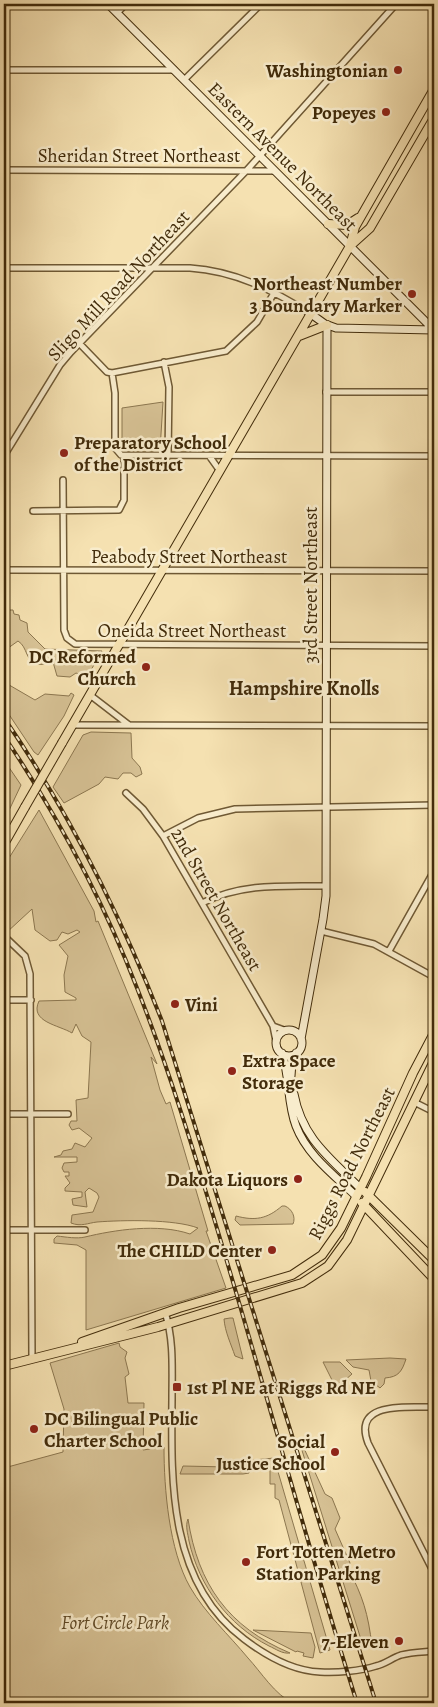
<svg xmlns="http://www.w3.org/2000/svg" width="438" height="1707" viewBox="0 0 438 1707" font-family="Alegreya,serif">
<rect width="100%" height="100%" fill="#f5e1b1"/>
<filter id="stains"><feTurbulence type="fractalNoise" baseFrequency=".004" numOctaves="4"/><feColorMatrix values="0 0 0 0 .2 0 0 0 0 .09 0 0 0 0 .02 0 0 0 .5 -.17"/></filter>
<radialGradient id="worn" r=".72"><stop offset=".6" stop-color="#630" stop-opacity="0"/><stop offset="1" stop-color="#630" stop-opacity=".3"/></radialGradient>
<path fill="#d7c295" stroke="#8c7750" d="M163 402 160 450 124 449 122 445V408Z
M10 610H13L14 614 19 615 20 620 27 623 28 632 45 649 102 651 87 677 76 673 70 677 57 676 53 662C48 661 44 666 38 664 25 662 28 647 18 641L4 651V616H7Z
M4 682 35 700 45 694 69 696 71 693 74 695 64 716 38 755 34 752 4 707Z
M91 732 131 733 132 758 140 767 142 774 136 777 131 773H123L118 779 105 777 99 784 64 803 53 787 83 735Z
M4 760 21 785 4 821V774L8 771Z
M39 810 94 911 96 922 98 921 157 1064 151 1057 160 1090 166 1104 170 1102 208 1231H206L226 1288 86 1330V1250L77 1245 54 1243V1239L57 1236C66 1237 77 1239 85 1237 114 1230 158 1223 190 1234L198 1228C174 1219 123 1220 97 1222 88 1223 81 1227 71 1223L72 1215 93 1212 99 1197 97 1193 89 1188 85 1192 87 1207 73 1205 72 1199 82 1197V1192L65 1191V1188L70 1183 65 1176H69V1172H64L62 1168 64 1163 77 1162V1157H54L61 1155 63 1151 72 1149 75 1143 85 1147 92 1138 79 1128 72 1130 69 1125 71 1121H77L76 1100 88 1098 91 1042 82 1036 76 1024 72 1033C59 1025 29 1022 39 1001L76 1000V998L65 992 64 975 68 956 59 945 80 932 77 930 68 934 62 932 57 940 50 941 35 930 32 909 6 933 4 930V866Z
M282 1206H285C292 1209 296 1217 293 1224L240 1225 235 1220 236 1216C255 1221 267 1219 282 1206Z
M230 1318H233L243 1359 235 1356C231 1344 225 1332 224 1319Z
M119 1343 120 1347 127 1352 125 1358 129 1374 125 1377 128 1403H144L143 1450 164 1447C164 1489 169 1550 190 1587 205 1613 229 1635 248 1658 261 1672 275 1695 293 1703H4V1468L63 1452 64 1409 50 1363Z
M390 1358 406 1359C402 1371 399 1377 385 1378L384 1384 380 1388 371 1381 369 1370 353 1367 346 1360Z
M323 1362H340L352 1374 336 1388Z
M300 1444H302L325 1494 332 1498 340 1518 335 1529 350 1563 348 1568C363 1597 368 1613 372 1646H363Z
M274 1458 330 1650 320 1653 279 1500 275 1498V1484H270V1467L250 1466 249 1473 243 1474H180L183 1466 228 1467 235 1462Z
M188 1519C198 1584 228 1627 290 1653 282 1654 276 1649 269 1646 228 1625 199 1586 189 1541 188 1534 185 1526 188 1519Z
M253 1630 311 1633 315 1647 313 1658 303 1656 304 1653 297 1651 296 1652Z"/>
<g fill="none" stroke-linecap="round" stroke-linejoin="round">
<g stroke="#6f5934" stroke-width="8">
<path id="street" d="M117 13 126 4
M4 70H174
M184 80 261 4
M4 170 274 171
M4 268H190C235 271 273 290 311 314
M79 343 107 372 112 373 226 351 257 322 274 293
M164 362 169 387 168 456
M112 373 115 393V448L121 455 434 456
M326 392H434
M4 456 60 365 71 352 247 170 396 4
M210 457 220 471
M63 480 64 630 67 638 75 644 434 646
M33 511 119 510 124 500V456
M4 570 434 571
M90 695 129 725
M73 725 434 726
M126 793 143 809 163 836 273 1026 276 1041
M163 836 198 818 235 809 434 805
M202 903C241 883 283 886 326 886
M321 931 374 944 434 977
M4 936 25 956 30 974 32 1358
M389 951 434 871
M4 1000H31
M273 1026 284 1030
M414 1102 434 1112
M4 1114H68
M4 1230H85
M165 1312C174 1340 172 1369 172 1399 171 1483 169 1583 244 1639 265 1655 293 1671 320 1672 337 1673 360 1671 376 1666 385 1664 392 1658 401 1655 411 1652 423 1652 434 1651
M434 1407C408 1408 352 1400 368 1443L434 1573"/>
</g>
<g stroke="#422c0b" stroke-width="9">
<path id="secondary" d="M108 4 434 330
M4 11 8 4
M311 314 325 324 336 328 434 330
M276 1043a13 13 0 1 1 26 0a13 13 0 1 1-26 0Z
M301 1039 323 919 326 896 327 325
M282 1053C290 1076 287 1103 296 1126 307 1155 334 1175 356 1196
M291 1076 292 1062 296 1053
M294 1094C302 1138 330 1158 360 1188"/>
</g>
<g stroke="#422c0b" stroke-width="10">
<path id="primary" d="M328 224 347 225 358 218
M350 246 370 228 434 118
M299 336 327 325
M62 743 350 246 355 227 434 89
M4 844 25 807
M365 1192 434 1260
M362 1203 434 1279
M82 1342 179 1308 292 1275 322 1255 341 1228 366 1177 413 1073 434 1033
M4 1366 158 1327 302 1283 328 1266 347 1240 434 1061"/>
</g>
<use href="#street" stroke="#f8eccc" stroke-width="5"/>
<use href="#secondary" stroke="#f8eccc" stroke-width="7"/>
<use href="#primary" stroke="#f5e1b1" stroke-width="8"/>
<g stroke="#422c0b" stroke-width="4">
<path id="rail" d="M4 718C69 812 120 914 162 1021L376 1703
M4 736C57 815 103 900 137 988 169 1069 194 1152 219 1235 266 1391 308 1548 357 1703"/>
</g>
<use href="#rail" stroke="#f8eccc" stroke-width="2" stroke-dasharray="5.5" stroke-linecap="butt"/>
<g stroke="#422c0b" stroke-width="10" stroke-linecap="butt">
<path id="primary-bridge" d="M25 807 62 743"/>
</g>
<use href="#primary-bridge" stroke="#f5e1b1" stroke-width="8"/>
</g>
<g fill="#8f2418" stroke="#f8eccc" stroke-width="2">
<circle cx="398" cy="70" r="5"/>
<circle cx="386" cy="112" r="5"/>
<circle cx="412" cy="294" r="5"/>
<circle cx="64" cy="453" r="5"/>
<circle cx="146" cy="667" r="5"/>
<circle cx="175" cy="1004" r="5"/>
<circle cx="232" cy="1071" r="5"/>
<circle cx="298" cy="1179" r="5"/>
<circle cx="272" cy="1250" r="5"/>
<rect x="172" y="1382" width="10" height="10" rx="2.5"/>
<circle cx="34" cy="1429" r="5"/>
<circle cx="335" cy="1452" r="5"/>
<circle cx="246" cy="1562" r="5"/>
<circle cx="399" cy="1641" r="5"/>
</g>
<g text-anchor="middle" stroke-width="5" stroke-linejoin="round" paint-order="stroke">
<g font-size="19" font-weight="bold" fill="#422c0b" stroke="#f8eccc" text-anchor="end">
<text x="388" y="77">Washingtonian</text>
<text x="376" y="119">Popeyes</text>
<text x="402" y="290">Northeast Number<tspan x="402" dy="22">3 Boundary Marker</tspan></text>
<text x="74" y="449" text-anchor="start">Preparatory School<tspan x="74" dy="22">of the District</tspan></text>
<text x="136" y="663">DC Reformed<tspan x="136" dy="22">Church</tspan></text>
<text x="185" y="1011" text-anchor="start">Vini</text>
<text x="242" y="1067" text-anchor="start">Extra Space<tspan x="242" dy="22">Storage</tspan></text>
<text x="288" y="1186">Dakota Liquors</text>
<text x="262" y="1257">The CHILD Center</text>
<text x="187" y="1394" text-anchor="start">1st Pl NE at Riggs Rd NE</text>
<text x="44" y="1425" text-anchor="start">DC Bilingual Public<tspan x="44" dy="22">Charter School</tspan></text>
<text x="325" y="1448">Social<tspan x="325" dy="22">Justice School</tspan></text>
<text x="256" y="1558" text-anchor="start">Fort Totten Metro<tspan x="256" dy="22">Station Parking</tspan></text>
<text x="389" y="1648">7-Eleven</text>
</g>
<g font-size="19" fill="#422c0b" stroke="#f8eccc">
<text x="139" y="162">Sheridan Street Northeast</text>
<text transform="translate(283 156) rotate(45)" y="7">Eastern Avenue Northeast</text>
<text transform="translate(118 285) rotate(-47)" y="7">Sligo Mill Road Northeast</text>
<text x="189" y="563">Peabody Street Northeast</text>
<text transform="translate(310 585) rotate(-90)" y="7">3rd Street Northeast</text>
<text x="192" y="637">Oneida Street Northeast</text>
<text transform="translate(217 899) rotate(60)" y="7">2nd Street Northeast</text>
<text transform="translate(351 1163) rotate(-63)" y="7">Riggs Road Northeast</text>
</g>
<g font-size="19" font-style="italic" fill="#604a27" stroke="#f8eccc">
<text x="115" y="1629">Fort Circle Park</text>
</g>
<g font-size="20" font-weight="bold" fill="#422c0b" stroke="#f8eccc">
<text x="304" y="695">Hampshire Knolls</text>
</g>
</g>
<rect width="438" height="1707" fill="none" stroke="#f5e1b1" stroke-width="20"/>
<rect x="5" y="5" width="428" height="1697" fill="none" stroke="#422c0b" stroke-width="2.5"/>
<rect x="10" y="10" width="418" height="1687" fill="none" stroke="#422c0b"/>
<rect width="100%" height="100%" filter="url(#stains)"/>
<rect width="100%" height="100%" fill="url(#worn)"/>
</svg>
